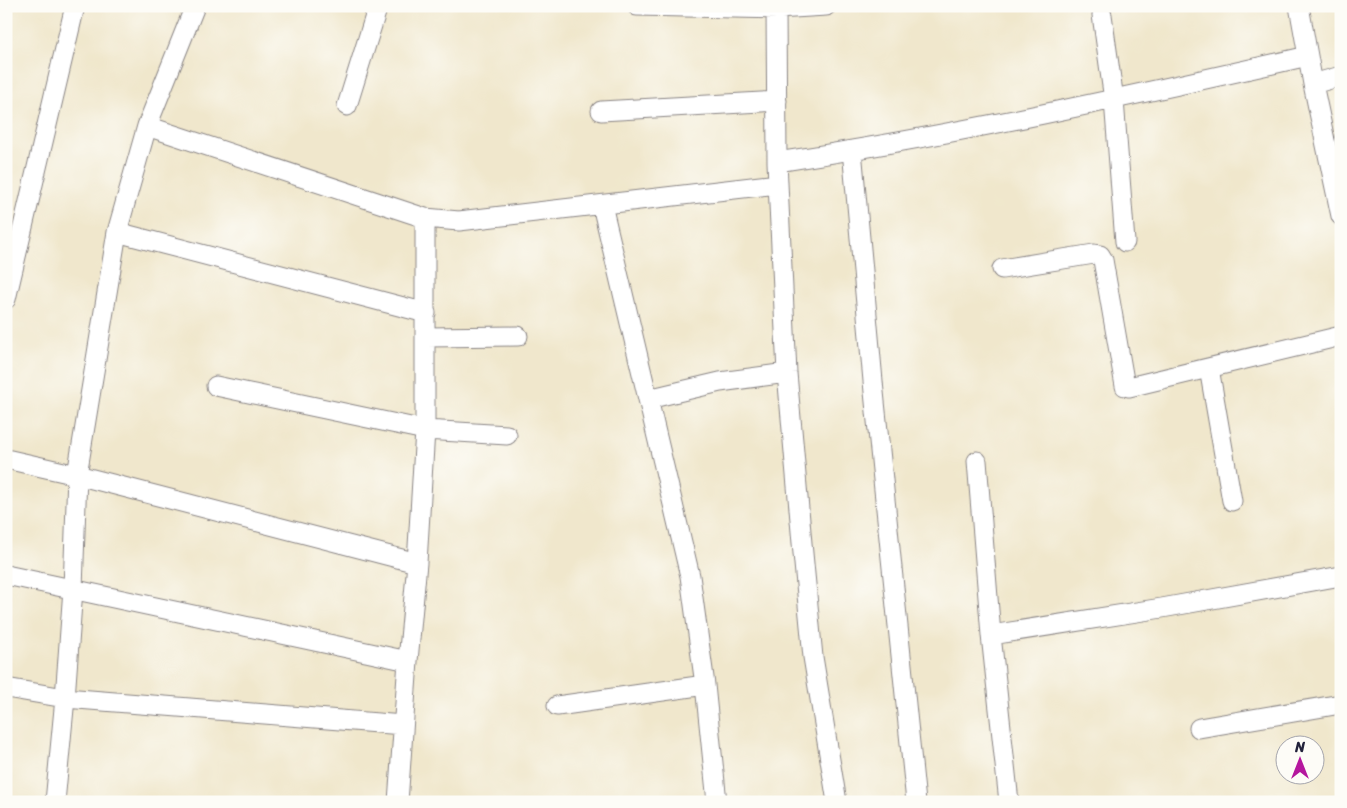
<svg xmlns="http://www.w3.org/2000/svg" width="1347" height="808" viewBox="0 0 1347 808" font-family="Sriracha,sans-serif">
<rect width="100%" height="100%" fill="#fdfcf7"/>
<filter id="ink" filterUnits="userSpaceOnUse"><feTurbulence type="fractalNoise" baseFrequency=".02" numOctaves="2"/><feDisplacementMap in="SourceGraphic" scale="10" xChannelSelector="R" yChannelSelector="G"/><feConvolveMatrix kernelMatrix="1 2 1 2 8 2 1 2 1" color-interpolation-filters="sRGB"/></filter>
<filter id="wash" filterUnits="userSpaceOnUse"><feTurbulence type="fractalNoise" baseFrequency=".0096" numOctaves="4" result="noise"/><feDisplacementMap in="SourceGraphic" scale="20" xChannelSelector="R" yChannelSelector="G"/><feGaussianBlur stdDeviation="1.12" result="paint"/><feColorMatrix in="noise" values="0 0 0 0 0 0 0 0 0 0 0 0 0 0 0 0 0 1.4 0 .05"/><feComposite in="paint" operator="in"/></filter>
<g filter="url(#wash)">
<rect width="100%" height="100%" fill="#f0e7cc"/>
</g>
<g filter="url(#ink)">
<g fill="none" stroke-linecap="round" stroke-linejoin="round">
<g stroke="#898484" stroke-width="21">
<path id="minor" d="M637 6 777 9 826 6
M776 6 777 162 787 373 802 543 813 657 837 802
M1299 6 1313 84 1341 216
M1102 15 1114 100 1125 242
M1313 84 1341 76
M347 106 378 6
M601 111 777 101
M147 126 425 218 459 221 778 184
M852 150 874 392 916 802
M777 162C956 135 1132 96 1308 56
M602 205 690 576 705 685 717 802
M117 232 426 313
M1002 269 1094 254 1100 255 1103 260 1125 386 1129 387 1341 336
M6 299 75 6
M426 337 518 336
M1209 368 1232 501
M216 386 425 430 507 435
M648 399 720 382 787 373
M6 459 77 475 417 563
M977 461 991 635 1009 802
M6 575 408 661
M991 635 1162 608 1341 576
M6 688 65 698 403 725
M557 706 705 685
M1199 728 1341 704
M55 802 65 698 73 589 77 475 117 232 147 126 195 6
M398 802 408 661 417 563 425 430V218"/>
</g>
<use href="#minor" stroke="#fff" stroke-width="19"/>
</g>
</g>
<rect width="1347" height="808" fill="none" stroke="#fdfcf7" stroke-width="25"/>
<g transform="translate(1300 760)"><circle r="24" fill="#fdfcf7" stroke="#a5a5ac"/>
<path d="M0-4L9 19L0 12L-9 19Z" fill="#b5179e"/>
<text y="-8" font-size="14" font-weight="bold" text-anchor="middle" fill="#22223b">N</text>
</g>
</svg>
